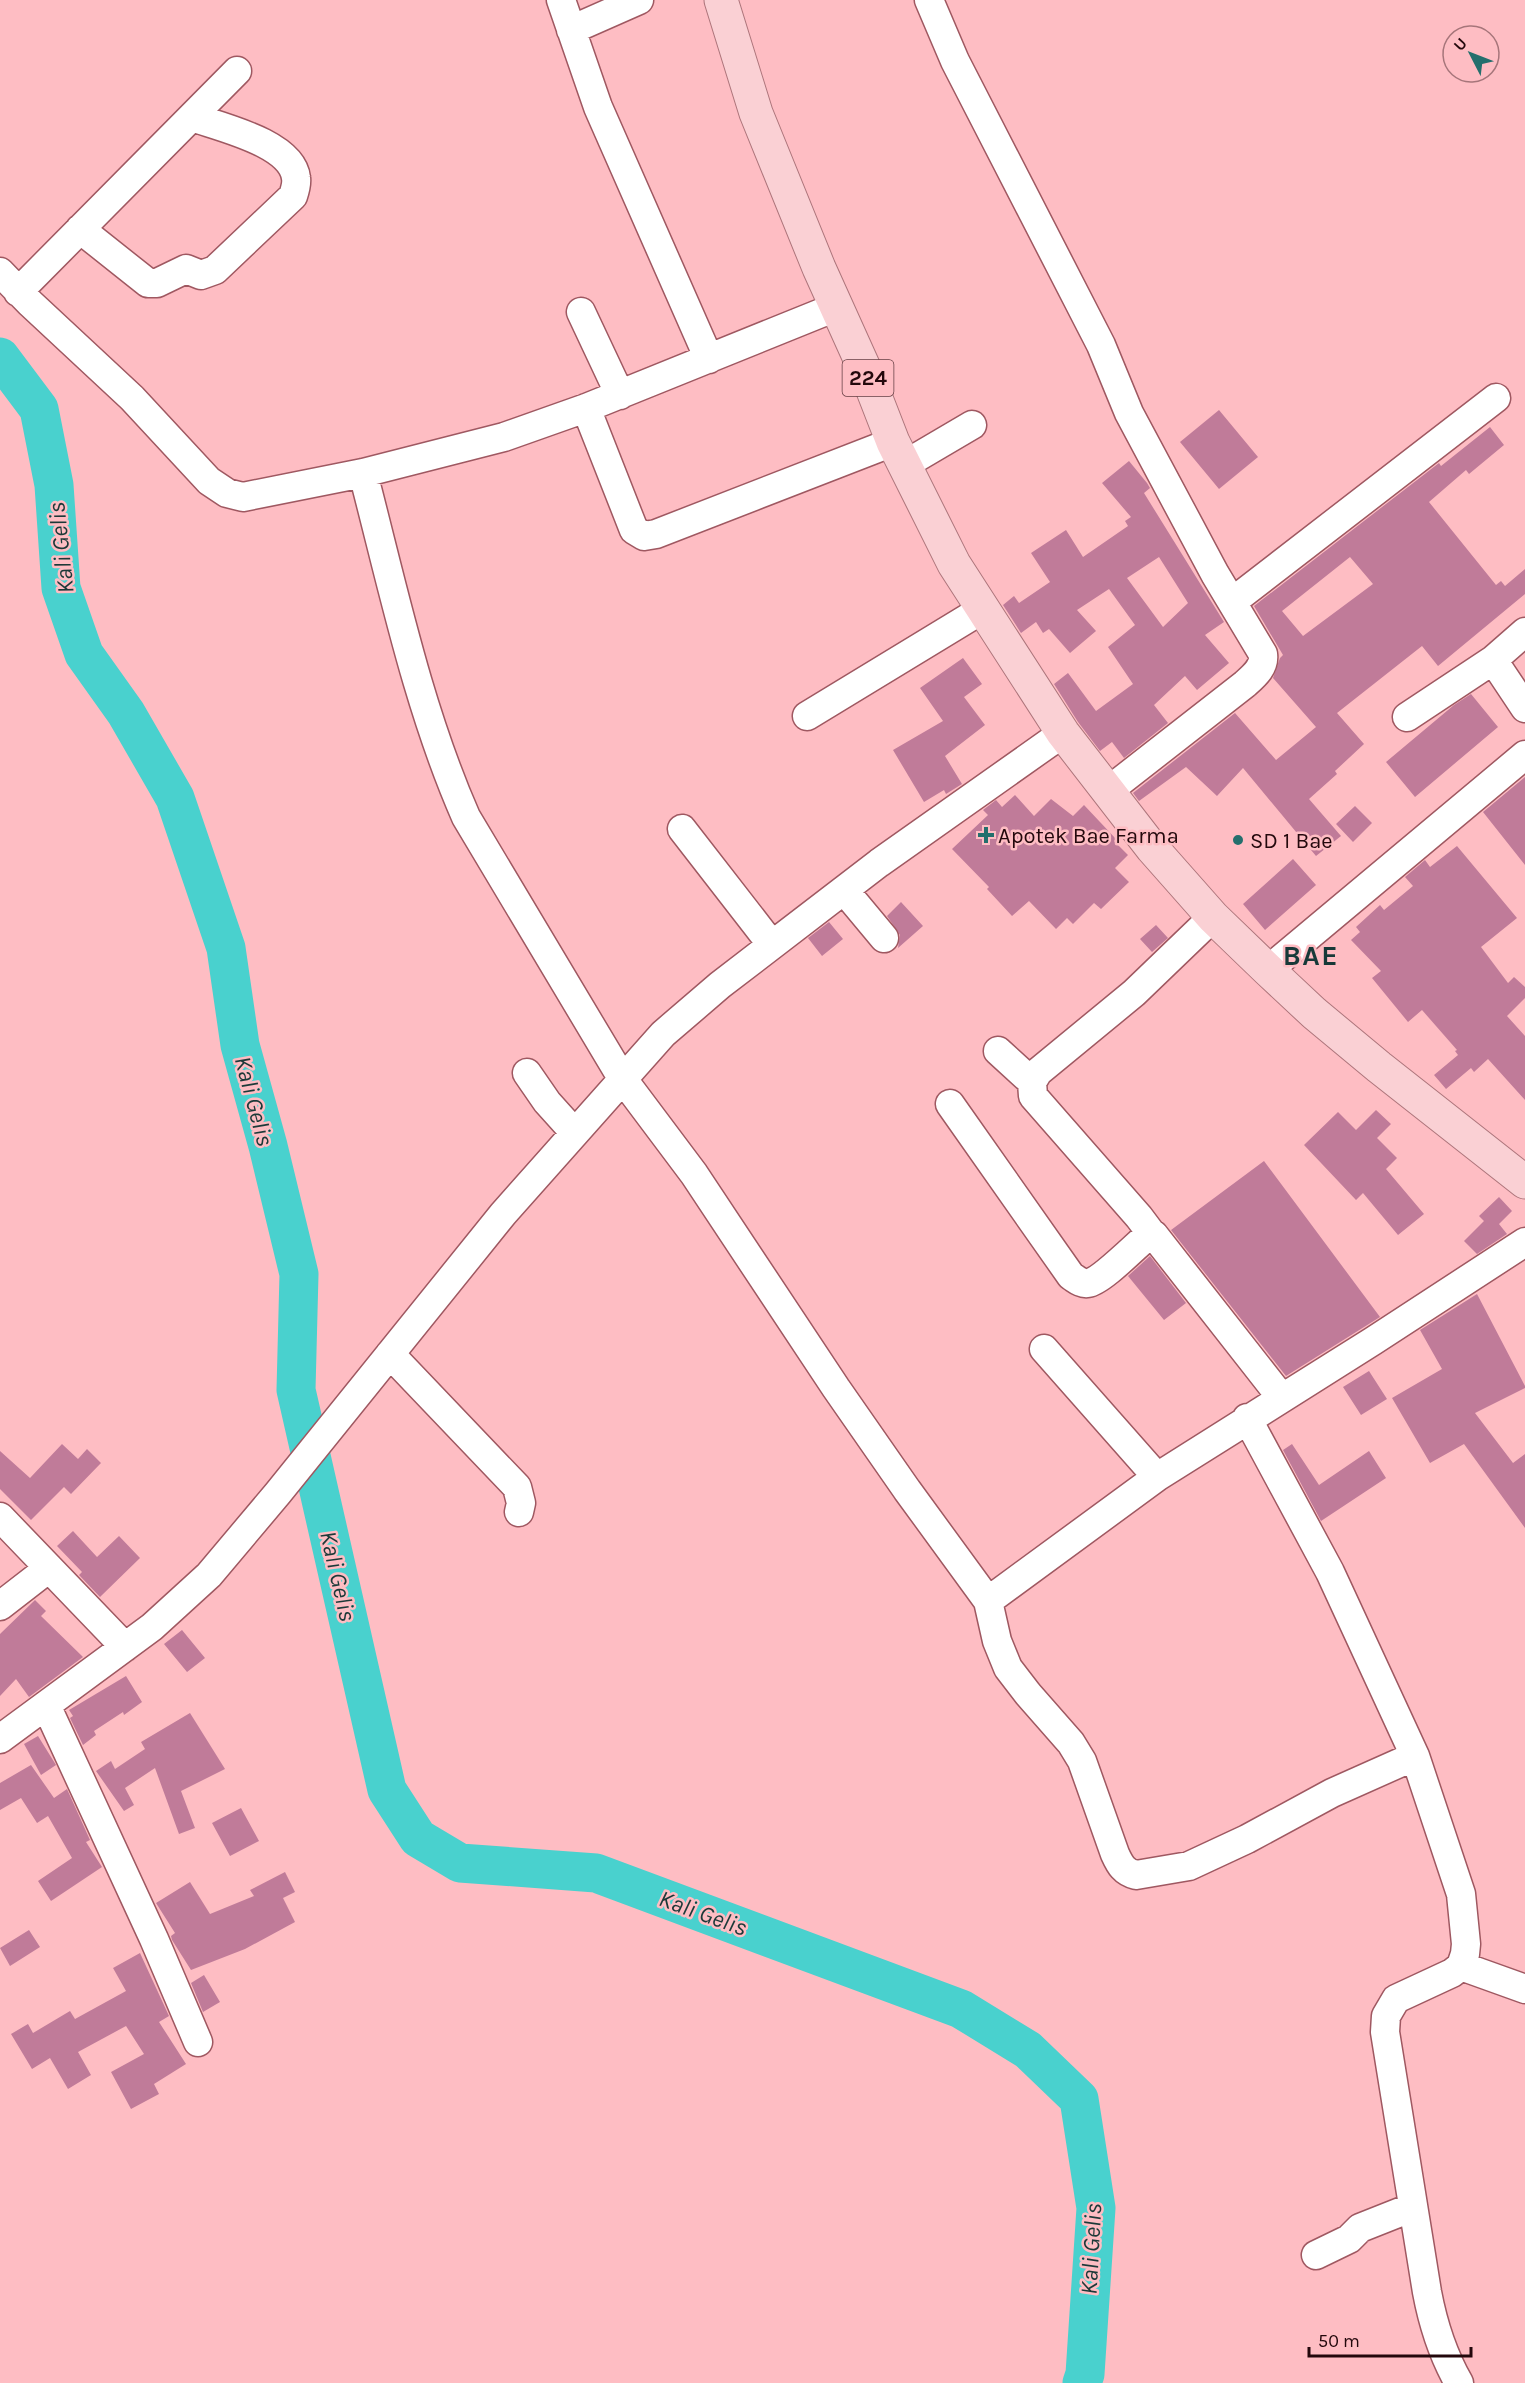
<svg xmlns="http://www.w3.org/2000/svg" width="1525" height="2383" viewBox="0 0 1525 2383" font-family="Karla,sans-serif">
<rect width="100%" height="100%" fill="#febdc3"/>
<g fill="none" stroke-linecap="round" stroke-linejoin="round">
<path stroke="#49d1ce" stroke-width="39" d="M0 357 39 409 54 485 61 588 84 654 126 713 175 798 226 948 240 1045 268 1146 299 1274 296 1390 387 1790 418 1838 460 1863 596 1873 961 2009 1028 2050 1079 2099 1096 2208 1085 2374 1082 2383"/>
</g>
<path fill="#c07b99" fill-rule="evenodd" d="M1219 410 1258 457 1219 489 1180 442Z
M1490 427 1504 445 1469 474 1466 470 1429 502 1496 585 1501 581 1505 586 1525 569V594L1438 666 1422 646 1337 713 1364 744 1335 771 1337 774 1309 799 1341 836 1316 856 1243 768 1217 796 1186 767 1139 801 1133 793 1235 713 1276 760 1316 727 1273 678 1280 658 1283 655 1254 606 1439 463 1441 466ZM1350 557 1373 584 1303 636 1282 611Z
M1129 461 1147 483 1150 488 1144 493 1224 622 1205 635 1229 663 1197 690 1185 676 1154 705 1168 723 1124 758 1112 742 1100 751 1078 722 1054 684 1068 673 1096 711 1133 684 1108 647 1135 625 1109 589 1077 610 1096 631 1070 653 1049 629 1043 633 1036 622 1021 633 1003 605 1014 596 1019 603 1050 582 1031 553 1066 530 1083 557 1128 526 1125 521 1131 517 1102 483ZM1159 557 1188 603 1163 627 1127 578Z
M963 658 982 684 964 697 985 725 945 756 962 784 946 794 944 790 924 802 893 750 943 721 920 688Z
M1471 694 1498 727 1415 797 1386 762 1454 705Z
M1525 777V865L1483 812Z
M1015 795 1034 816 1051 799 1073 816 1084 805 1116 839 1114 841 1128 855 1115 868 1129 882 1101 909 1094 903 1073 924 1067 918 1056 929 1029 901 1012 916 987 889 989 887 952 849 988 815 983 810 996 800 1002 807Z
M1355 806 1372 823 1353 842 1336 824Z
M1457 846 1517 918 1481 947 1508 983 1514 977 1525 987V998L1507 1016 1525 1036V1100L1488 1059 1474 1072 1471 1068 1446 1089 1434 1075 1458 1055 1455 1051 1457 1050 1422 1010 1408 1022 1372 978 1381 971 1351 940 1360 932 1356 927 1380 905 1384 910 1413 886 1405 877 1425 860 1430 867Z
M1293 859 1316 885 1265 930 1243 904Z
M901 902 923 926 898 948 900 935 887 916Z
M829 922 843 939 822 956 808 938Z
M1156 925 1168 938 1152 952 1140 939Z
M1376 1110 1391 1124 1377 1138 1397 1158 1386 1169 1424 1214 1398 1235 1363 1193 1356 1200 1304 1145 1338 1112 1356 1130Z
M1264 1161 1380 1317 1286 1376 1171 1230Z
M1499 1197 1512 1211 1499 1224 1507 1234 1477 1254 1464 1241 1484 1221 1479 1216Z
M1150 1256 1186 1303 1164 1320 1128 1276Z
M1477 1294 1525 1386V1388L1475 1413 1513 1463 1525 1454V1528L1464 1444 1430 1463 1392 1398 1442 1369 1420 1330Z
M1369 1371 1387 1399 1361 1415 1343 1387Z
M62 1444 78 1459 87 1449 101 1463 71 1494 64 1487 31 1520 0 1489V1451L30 1478Z
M1292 1444 1319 1485 1369 1451 1386 1478 1321 1521 1283 1450Z
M73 1531 97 1557 119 1536 140 1558 100 1597 79 1575 82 1572 57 1546Z
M35 1600 46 1611 41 1616 83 1657 29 1697 16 1679 0 1696V1634Z
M182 1630 205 1658 187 1672 164 1644Z
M126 1676 142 1702 124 1715 123 1712 94 1731 96 1735 83 1745 70 1718 73 1716 69 1710Z
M190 1713 225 1769 181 1791 195 1828 179 1834 155 1768 125 1788 134 1805 124 1811 96 1771 111 1761 115 1769 145 1749 141 1742Z
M38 1736 56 1765 41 1775 24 1744Z
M31 1765 54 1798 67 1789 90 1840 86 1842 102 1867 51 1901 38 1881 72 1858 48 1816 37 1823 21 1798 0 1810V1783Z
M241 1808 259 1841 230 1856 212 1823Z
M285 1872 295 1892 283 1898 295 1922 245 1949 191 1970 172 1940 171 1936 175 1933 156 1903 190 1882 210 1914 254 1896 250 1890Z
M29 1930 40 1947 10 1966 0 1948Z
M140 1953 169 2016 159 2022 186 2064 154 2084 159 2094 131 2109 111 2072 144 2054 126 2026 78 2052 91 2075 68 2089 50 2058 32 2069 11 2034 28 2024 33 2033 70 2011 75 2019 126 1991 113 1968Z
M204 1975 220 2002 203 2012 191 1983Z"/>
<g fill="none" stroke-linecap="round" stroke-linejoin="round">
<g stroke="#9f5861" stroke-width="31">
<path id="minor" d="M561 0 598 107 709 359
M929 0 955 61 1101 345 1129 413 1215 574 1263 654C1265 667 1254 676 1245 684L1108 791
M571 30 639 0
M80 229 148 283H157L186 269 201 275 215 270 293 196C295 190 297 184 296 178 292 143 220 127 192 117
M0 272 30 303 132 398 209 481 227 493 243 497 363 473 504 437 586 408 836 307
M18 292 237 71
M581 312 620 395
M586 408 634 530 644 536 656 534 893 442
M904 465 972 425
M363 473C393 588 418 708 466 817L622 1078 694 1174 836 1388 907 1490 988 1601 997 1641 1008 1668 1028 1694 1071 1743 1082 1761 1115 1854C1120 1865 1124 1872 1136 1875L1189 1866 1247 1839 1332 1793 1415 1756
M1232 602 1496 398
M1493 660 1525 708
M807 716 983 609
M1407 717 1493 660 1525 632
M682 829 772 945
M844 890 884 938
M1268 970 1525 755
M998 1051 1032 1082
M527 1073 547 1102 574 1132
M950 1104 1071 1276C1076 1279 1081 1284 1088 1283 1102 1281 1137 1244 1151 1233L1154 1235 1281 1397
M1151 1233 1139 1217 1033 1096 1032 1082 1038 1072 1134 993 1213 917
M1044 1349 1157 1477
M390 1354 517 1487 521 1503 519 1512
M1247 1418 1330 1572 1415 1756 1461 1894 1466 1944 1465 1954 1461 1966 1452 1973 1396 1999 1386 2016 1385 2032 1427 2292C1433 2324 1443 2355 1459 2383
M0 1517 125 1647
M988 1601 1157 1477 1373 1341 1525 1242
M0 1606 49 1568
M46 1705 154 1939 198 2042
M0 1739 152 1627 209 1575 278 1493 503 1214 663 1034 720 985 879 863 1063 733
M1461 1966 1525 1989
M1316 2255 1349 2239 1360 2228 1413 2207"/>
</g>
<g stroke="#ad757b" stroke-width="35">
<path id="major" d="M721 0 756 113 819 268 865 370 893 442 954 564 1063 733 1152 848 1213 917 1268 970 1314 1013 1379 1067 1525 1182"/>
</g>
<use href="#minor" stroke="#fff" stroke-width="28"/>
<use href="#major" stroke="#fad0d4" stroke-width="33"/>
</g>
<g fill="#246f6d" stroke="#febdc3" stroke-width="2">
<path d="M983 826h6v6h6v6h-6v6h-6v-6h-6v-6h6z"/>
<circle cx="1238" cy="840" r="6"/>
</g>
<g text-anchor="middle" stroke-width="5" stroke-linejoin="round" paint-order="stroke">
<rect fill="#febdc3" stroke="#653e43" stroke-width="1.5" x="842.5" y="360" width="51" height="36" rx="4.5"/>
<g font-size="21" font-weight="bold" fill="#23080c">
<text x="868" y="385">224</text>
</g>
<g font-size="22" fill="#23080c" stroke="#febdc3" text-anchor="start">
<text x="998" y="843">Apotek Bae Farma</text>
<text x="1250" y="848">SD 1 Bae</text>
</g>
<g font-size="24" font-style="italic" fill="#1c3938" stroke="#febdc3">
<text transform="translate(61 548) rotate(-96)" y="8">Kali Gelis</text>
<text transform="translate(254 1101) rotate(75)" y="8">Kali Gelis</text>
<text transform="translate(338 1576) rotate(77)" y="8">Kali Gelis</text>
<text transform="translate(703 1913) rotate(20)" y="8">Kali Gelis</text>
<text transform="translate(1091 2249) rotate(-87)" y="8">Kali Gelis</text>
</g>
<g font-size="28" font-weight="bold" letter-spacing="1.5" fill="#173938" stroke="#febdc3">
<text x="1311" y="965">BAE</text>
</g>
</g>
<g transform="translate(1471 54) rotate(312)"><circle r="28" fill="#febdc3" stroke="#a6757a" stroke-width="1.5"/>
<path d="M0-4.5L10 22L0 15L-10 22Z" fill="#246f6d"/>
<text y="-9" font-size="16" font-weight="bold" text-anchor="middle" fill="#23080c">U</text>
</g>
<path d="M1309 2347v9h162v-9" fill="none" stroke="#23080c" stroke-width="3"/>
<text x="1318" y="2347" font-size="18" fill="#23080c" stroke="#febdc3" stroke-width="4.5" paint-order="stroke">50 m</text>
</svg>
